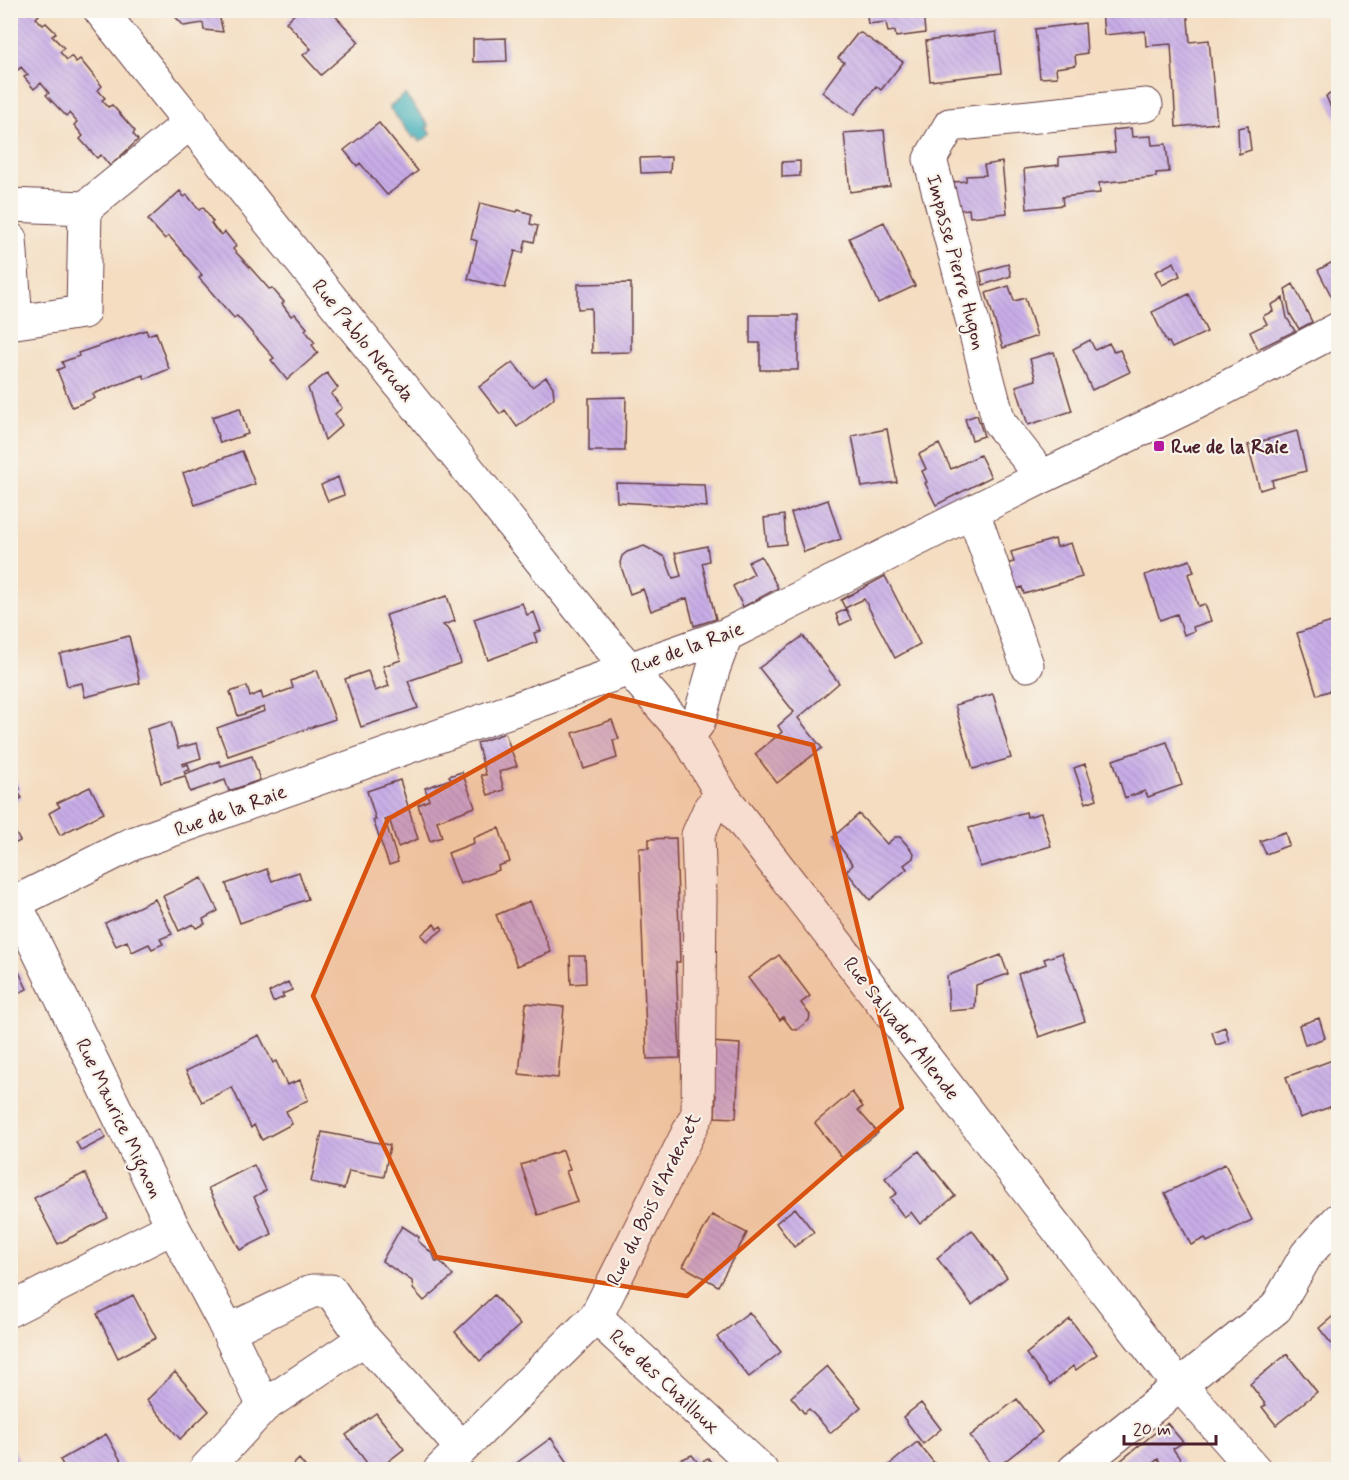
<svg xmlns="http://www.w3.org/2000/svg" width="1349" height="1480" viewBox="0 0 1349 1480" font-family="Mynerve,sans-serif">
<defs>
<pattern id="building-back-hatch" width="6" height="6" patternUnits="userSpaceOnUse" patternTransform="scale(1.5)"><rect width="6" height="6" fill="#c8ade7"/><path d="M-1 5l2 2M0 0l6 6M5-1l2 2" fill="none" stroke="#ad94c6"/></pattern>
</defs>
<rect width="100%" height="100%" fill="#f7f3e8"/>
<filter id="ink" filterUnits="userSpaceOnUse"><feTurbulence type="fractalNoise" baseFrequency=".0167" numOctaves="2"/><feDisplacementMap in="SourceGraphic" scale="12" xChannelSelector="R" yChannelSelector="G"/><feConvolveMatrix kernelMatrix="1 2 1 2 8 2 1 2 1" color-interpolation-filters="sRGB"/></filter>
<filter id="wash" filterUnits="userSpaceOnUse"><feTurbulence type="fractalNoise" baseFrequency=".008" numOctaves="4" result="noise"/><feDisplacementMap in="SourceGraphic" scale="24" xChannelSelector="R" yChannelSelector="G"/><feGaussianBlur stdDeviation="1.35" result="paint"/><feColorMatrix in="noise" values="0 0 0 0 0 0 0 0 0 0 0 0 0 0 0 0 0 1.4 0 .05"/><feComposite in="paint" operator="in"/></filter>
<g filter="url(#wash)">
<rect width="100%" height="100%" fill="#f4ddc1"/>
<path fill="#3eaeb9" stroke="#446672" stroke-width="1.5" d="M405 95 429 126 426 128 431 134 420 142 415 136 413 138 389 107Z"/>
<g id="blocks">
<path fill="url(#building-back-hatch)" d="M10 10H35L39 15 36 18 43 25 46 23 56 33 52 36 64 48 60 52 67 60 71 56 76 62 80 59 102 86 98 90 105 98 102 100 108 107 112 105 135 131 133 134 138 140 110 166 101 155 97 158 80 139 83 136 74 125 77 122 69 113 66 116 46 95 49 93 41 83 34 89 24 77 28 75 21 67 18 70 10 61V55L14 52 10 48Z
M169 10H218L223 32 204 30 203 23 184 26Z
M299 10H330L359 42 321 75 303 55 311 49 286 22Z
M898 10H923L925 33 896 37 895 31 888 32 886 22 868 24 867 16Z
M1102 10H1187L1190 42 1209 40 1217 123 1176 127 1171 44 1146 46 1145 31 1104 35Z
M1085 23 1087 53 1075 55 1076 65 1056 68 1057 77 1040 78 1035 29Z
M996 32 1001 73 930 81 926 41Z
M861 33 903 62 881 90 876 86 854 115 822 92 844 62 838 58 857 34Z
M506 38 507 61 473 62V39Z
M1338 90V124L1326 96Z
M379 123 418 171 387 195 360 163 357 166 344 150Z
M1248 126 1251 150 1239 154 1238 128Z
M1131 128 1132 137 1151 136 1152 145 1166 144 1169 172 1156 173V177L1099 183 1100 193 1062 197 1063 205 1027 209 1024 169 1059 165V157L1115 152 1113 130Z
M884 130 890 186 850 192 844 133Z
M671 157 670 172 641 173 640 158Z
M800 161V176L782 177V162Z
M1002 162 1007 213 970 217 969 209 958 210 954 182 966 181V176L986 175 984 165Z
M180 191 184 197 187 195 199 210 203 207 213 222 211 223 215 229 221 235 225 232 236 246 233 249 246 263 269 289 272 288 284 302 282 304 291 316 295 314 307 328 305 330 315 343 312 345 318 353 287 380 271 360 274 358 237 316 234 318 199 278 202 275 169 236 165 239 148 220Z
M480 203 517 212 518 210 532 214 530 224 538 226 534 242 526 240 523 253 515 251 505 288 468 279 477 241 471 239Z
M884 222 915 286 878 303 849 238Z
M1338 259V309L1318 270Z
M1174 262 1180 276 1162 285 1155 272Z
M1008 264 1011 276 983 285 980 272Z
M631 283V352L592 353 591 308 578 309V284Z
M1293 284 1312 322 1299 329 1290 314 1285 289Z
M1009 286 1014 301 1025 298 1037 336 1003 348 986 293Z
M1189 294 1207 332 1172 348 1169 342 1167 343 1152 312Z
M1283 298 1287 318 1295 331 1258 349 1250 332 1267 324 1263 316 1273 311 1271 305Z
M750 315H798V370H760V343H750Z
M146 330 148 335 156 332 169 369 145 379 143 375 93 394 95 398 72 407 57 370 64 367 62 362 79 356 78 353Z
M1090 340 1095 350 1109 343 1114 352 1120 350 1130 372 1092 390 1073 349Z
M1054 352 1072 411 1028 425 1016 386 1036 380 1030 359Z
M513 362 532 387 546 377 553 387 554 398 517 427 505 410 500 414 479 387Z
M327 373 338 388 331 394 342 408 335 414 342 425 325 440 308 388Z
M626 397 625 451H589V398Z
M240 408 248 434 220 443 212 417Z
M977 415 984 436 972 440 965 419Z
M887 429 897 482 862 487 852 436Z
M1297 431 1306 471 1272 480 1273 486 1260 490 1248 445Z
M939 444 951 469 980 455 991 477 936 505 925 483 927 482 922 471 926 469 919 454Z
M242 451 255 484 195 505 183 473Z
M338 477 344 495 328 501 321 485Z
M616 483 705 485 707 507 617 502Z
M828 500 841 539 804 552 791 513Z
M784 515 786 544 767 546 764 518Z
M1055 539 1057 547 1071 543 1082 577 1024 594 1022 587 1014 590 1005 564 1014 562 1011 552Z
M644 546 665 557 673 578 681 576 675 553 707 546 709 561 702 563 716 619 694 626 687 598 651 611 643 589 630 594 620 563 622 556 627 552Z
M761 556 778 588 743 607 733 586 754 574 748 562Z
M1190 560 1194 572 1188 574 1198 606 1205 604 1211 621 1193 627 1194 631 1184 635 1177 614 1160 620 1145 575Z
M885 576 920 644 895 658 864 599 845 608 841 600Z
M447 596 455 621 443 625 450 631 461 663 408 681 418 708 361 727 345 679 368 671 375 691 389 686 383 666 401 660 386 615Z
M522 603 527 615 534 612 541 631 534 633 537 642 488 660 474 619Z
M846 609 851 620 840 625 836 614Z
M1338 620V688L1317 695 1297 633Z
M129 636 140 683 85 697 82 683 67 686 60 654Z
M803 636 839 683 798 718 822 748 777 783 755 754 782 732 778 726 794 712 759 668Z
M317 670 335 719 228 756 217 728 265 711 264 707 238 716 230 692 247 686 250 697 261 692 263 699 293 688 291 681Z
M993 694 1011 758 973 769 955 705Z
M612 720 619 739 613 740 617 758 584 769 573 733Z
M171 722 178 748 197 743 201 758 182 764 183 766 188 764 190 770 184 771 185 774 219 761 221 766 252 756 260 780 229 791 225 780 190 792 185 776 161 783 147 729Z
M505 733 517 766 499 772 504 790 488 795 481 775H486L477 743Z
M1167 742 1182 785 1148 797 1145 791 1125 798 1113 760Z
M1085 764 1097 799 1086 803 1074 768Z
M462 772 475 807 437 821 442 837 430 841 418 805 429 800 425 788 451 779 449 776Z
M16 780 20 789 17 791 22 798 12 803 10 783Z
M400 780 418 839 398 847 389 818 385 820 398 862 389 865 373 820H376L367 791Z
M90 787 104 813 60 835 49 813 60 807 57 803Z
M1026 812 1027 817 1041 813 1051 846 980 867 969 828Z
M859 814 887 844 895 837H900L914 853 913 858 904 865 907 869 870 900 846 871 853 865 833 837Z
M10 823 20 841 10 846Z
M499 828 510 862 498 866 499 870 460 884 448 853 474 843 473 838Z
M1285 832 1289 845 1266 854 1260 841Z
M676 838 680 962H676L680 1058 647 1059 639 848H649V839Z
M267 869 272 881 299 872 308 899 240 923 226 884Z
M202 878 218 911 203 919 205 924 196 928 193 924 179 931 163 896Z
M155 899 172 934 160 939 163 944 152 949 149 944 132 952 127 941 116 946 105 923Z
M530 901 551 952 517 966 496 915Z
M434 924 437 929 441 926 443 929 427 942 421 935Z
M1062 953 1085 1021 1039 1037 1018 974 1046 964 1044 959Z
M779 955 810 996 801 1003 810 1015 809 1020 797 1030 792 1029 783 1017 780 1020 748 978Z
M1001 955 1008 974 976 985 975 1009 949 1011 947 976Z
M570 956H585L586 983 571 984Z
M19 972 27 989 10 997V975Z
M288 982 292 990 282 994 284 997 273 1002 269 992Z
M526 1003 564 1007 558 1078 519 1074Z
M1319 1018 1325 1038 1305 1045 1299 1025Z
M1225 1027 1229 1041 1216 1045 1212 1032Z
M259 1035 273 1063 276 1061 287 1085 300 1080 308 1100 286 1111 292 1124 262 1140 254 1125 251 1128 232 1087 202 1102 186 1071Z
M710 1042 740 1044 736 1118 715 1117 716 1095 708 1094Z
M1338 1058V1104L1300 1118 1286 1077Z
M852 1092 863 1107 858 1110 878 1133 843 1159 815 1123Z
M101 1129 106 1138 81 1151 76 1142Z
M322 1132 390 1145 384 1177 349 1171 344 1189 311 1182Z
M563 1150 570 1170 566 1171 577 1202 538 1215 521 1165Z
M919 1151 955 1196 920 1224 911 1212 904 1217 890 1198 897 1193 885 1178Z
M1225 1164 1252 1220 1207 1242 1205 1238 1191 1245 1165 1193Z
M254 1165 266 1190 254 1197 272 1234 240 1250 208 1188Z
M85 1173 108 1218 58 1244 34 1198Z
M795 1208 814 1232 794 1247 776 1223Z
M712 1215 747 1233 718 1286 683 1266Z
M402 1226 419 1237 418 1241 433 1254 436 1262 440 1261 453 1276 424 1301 413 1289 412 1281 382 1261Z
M972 1230 1007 1277 972 1305 937 1258Z
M133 1295 156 1338 118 1358 97 1314Z
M494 1295 520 1325 480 1361 455 1332Z
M749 1312 781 1352 749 1377 717 1337Z
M1338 1312V1352L1319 1328Z
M1070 1319 1097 1354 1076 1370 1073 1366 1050 1385 1026 1354Z
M1287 1354 1317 1392 1276 1425 1262 1407 1266 1405 1250 1384Z
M827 1366 861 1407 831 1433 809 1409 804 1413 791 1397Z
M175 1372 209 1411 180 1439 147 1400Z
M1017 1399 1042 1432 995 1469 970 1436Z
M921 1403 941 1429 923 1444 903 1417Z
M376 1413 404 1449 377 1470H372L346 1435Z
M1167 1423 1183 1442 1173 1449 1183 1463 1175 1470H1165L1158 1459 1145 1470H1115L1113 1467Z
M106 1434 126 1470H66L60 1460Z
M551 1438 571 1467 568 1470H507Z
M917 1442 940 1470H883Z
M14 1449 23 1470H10V1451Z
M692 1455 699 1464 708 1458 716 1470H671L668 1465Z
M299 1459 308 1470H288Z"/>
</g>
</g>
<g filter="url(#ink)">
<use href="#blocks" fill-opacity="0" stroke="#643c42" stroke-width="1.5"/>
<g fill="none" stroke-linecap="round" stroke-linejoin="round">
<g stroke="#643c42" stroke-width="35">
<path id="minor" d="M100 10 611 648 688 737 722 795 1165 1368 1255 1470
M10 205 85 208 191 122
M10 239 16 322 83 312 85 208
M1042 477 999 422 930 159 950 125 1146 105
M973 512 1027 665
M688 737 698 723 714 667 726 635
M15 903 173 1227 222 1319 264 1406
M10 905 132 844 726 635 1042 477 1206 398 1338 329
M10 1310 173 1227
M596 1317 761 1470
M228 1331 312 1291H331L364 1339
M205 1470 264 1406 364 1339 461 1447
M440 1470 596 1317 698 1113 700 896 698 835 710 808 722 795
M1074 1470 1276 1308 1307 1254 1338 1220"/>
</g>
<use href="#minor" stroke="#fff" stroke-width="33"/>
</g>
</g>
<path fill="#d8530f" fill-opacity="0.2" stroke="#d8530f" stroke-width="4.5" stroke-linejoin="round" d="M609 695 813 745 902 1108 687 1296 436 1257 313 996 388 819Z"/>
<rect fill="#b5179e" stroke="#f7f3e8" stroke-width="2" x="1153" y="440" width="12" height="12" rx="3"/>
<g text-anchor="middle" stroke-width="4.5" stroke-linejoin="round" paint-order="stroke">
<g font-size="20" fill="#4a1f2b" stroke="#f7f3e8">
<text transform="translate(957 262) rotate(75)" y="7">Impasse Pierre Hugon</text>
<text transform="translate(364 340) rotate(51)" y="7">Rue Pablo Neruda</text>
<text transform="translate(687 647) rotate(-20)" y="7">Rue de la Raie</text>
<text transform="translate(230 810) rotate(-20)" y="7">Rue de la Raie</text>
<text transform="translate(902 1028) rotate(52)" y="7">Rue Salvador Allende</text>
<text transform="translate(120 1118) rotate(64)" y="7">Rue Maurice Mignon</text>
<text transform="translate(653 1199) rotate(-64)" y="7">Rue du Bois d'Ardenet</text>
<text transform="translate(665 1381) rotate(43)" y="7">Rue des Chailloux</text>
</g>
<g font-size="20" font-weight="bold" fill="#4a1f2b" stroke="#f7f3e8" text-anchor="start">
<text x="1171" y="453">Rue de la Raie</text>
</g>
</g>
<rect width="1349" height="1480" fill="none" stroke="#f7f3e8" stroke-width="36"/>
<path d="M1124 1435v9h92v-9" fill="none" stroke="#4a1f2b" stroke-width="3"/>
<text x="1133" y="1435" font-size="18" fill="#4a1f2b" stroke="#f7f3e8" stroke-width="4.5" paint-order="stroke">20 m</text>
</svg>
